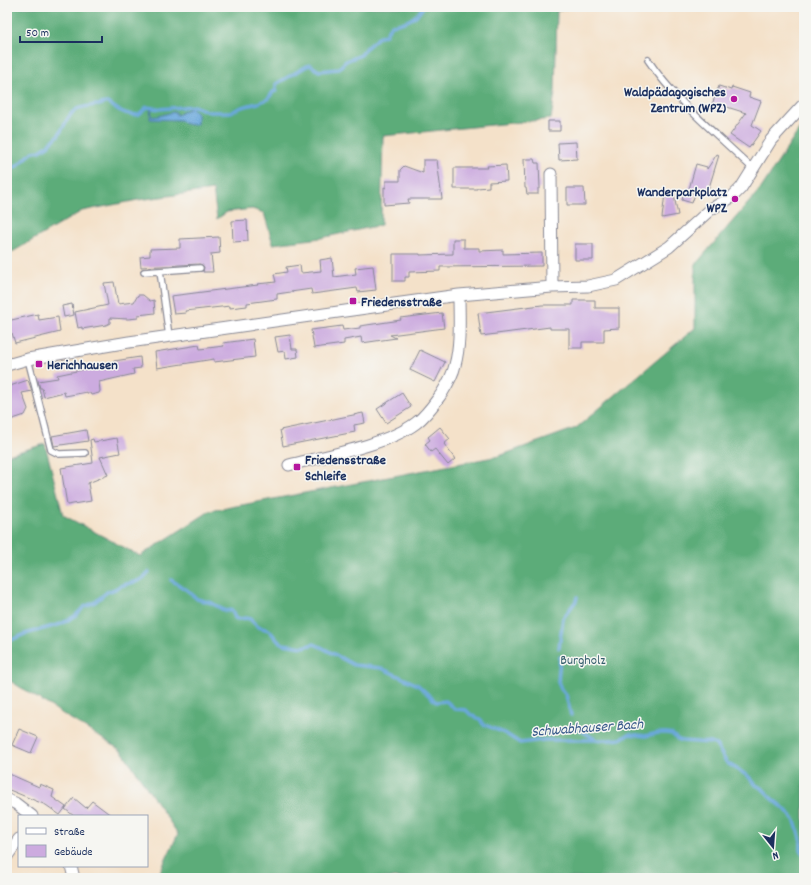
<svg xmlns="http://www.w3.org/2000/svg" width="811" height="885" viewBox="0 0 811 885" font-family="Dekko,sans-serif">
<rect width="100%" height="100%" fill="#f6f6f2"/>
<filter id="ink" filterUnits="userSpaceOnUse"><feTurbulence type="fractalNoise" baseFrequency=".025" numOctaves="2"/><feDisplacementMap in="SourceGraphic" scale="8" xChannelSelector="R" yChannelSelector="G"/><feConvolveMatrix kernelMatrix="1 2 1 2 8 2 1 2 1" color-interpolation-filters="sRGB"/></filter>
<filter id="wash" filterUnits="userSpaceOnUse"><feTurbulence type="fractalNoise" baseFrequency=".012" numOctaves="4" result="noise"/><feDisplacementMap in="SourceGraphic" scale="16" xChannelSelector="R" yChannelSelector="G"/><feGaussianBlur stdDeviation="0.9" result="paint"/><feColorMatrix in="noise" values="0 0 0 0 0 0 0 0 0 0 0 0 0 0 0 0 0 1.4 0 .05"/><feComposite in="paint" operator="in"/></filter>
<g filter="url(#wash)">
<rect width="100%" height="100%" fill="#f4e1c9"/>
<path fill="#5bac79" stroke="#3b6e6c" d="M7 7H572L557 11 555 92 551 119 383 136 381 225 321 238 273 244 264 213 252 209 227 212 217 219 213 190 138 200 82 211 14 251 7 253Z
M804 122V878H157L178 834 122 751 7 679V451L8 455 45 444 63 515 140 556 210 511 499 456 576 428 695 328V265L762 187Z"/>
<path fill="#6ba8dc" stroke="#436c9d" d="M151 108 152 117C159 117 167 113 174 112H176V115L180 114 183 111 192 108 197 113V124C191 126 184 124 180 120L150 119Z"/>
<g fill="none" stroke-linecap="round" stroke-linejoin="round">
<path stroke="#6ba8dc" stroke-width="3.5" d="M7 172 17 166 33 152 40 151 49 145V143C64 136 64 116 77 109 81 107 91 106 96 105 100 106 104 102 108 103 110 104 112 106 114 107 119 111 132 117 139 114 142 112 144 109 147 107L159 109 194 106 209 112H231L242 107 258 103 268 99 273 92 276 91V84L307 66 310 65 319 71 338 69 346 61 361 55 366 48 380 36 386 35 389 28 392 25C405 23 416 19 423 7
M171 580 187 590 197 599 212 603 225 611 232 610 235 618 238 619 246 618 250 619 258 627 269 630 278 641 283 644 303 647 314 644 321 647 354 665 381 668 418 685 436 702 446 701 455 709 466 710 471 715 480 719 483 724 506 734 520 743 544 740H610L620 739 630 734 645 736 658 733H667L672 734 677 739 682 741 711 743 716 745 727 763 748 776 756 785 763 789 770 797 785 809 795 821 801 840V851L804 855
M7 642 25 634 61 624 75 616 84 607 95 602 107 592 115 589 120 586 138 581 144 578 149 572
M559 648 563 618 576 601 577 597
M560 657 558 682 561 689 566 695 571 715
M580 730 595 739"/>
</g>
<g id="blocks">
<path fill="#ccabdf" d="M719 86 731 90 732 87 750 93 749 97 761 101 752 125 761 131 749 148 730 135 746 113 727 107 725 112 711 107Z
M548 121H560V131H548Z
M576 142 577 159 559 160 558 143Z
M717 154 719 155 707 194 689 189 696 164 707 167V169Z
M524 159H534L535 163H539L540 188H538V194H527L526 188H525Z
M423 160H437L442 199H408L409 203 384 205V187L386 188V181H400V170L404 166 423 173Z
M506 165 507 181 489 182V187L477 188V189H454V168H488L487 166Z
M567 188H584L585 205H567Z
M673 191 678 215 662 218 665 193Z
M685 191 695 194 692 203 682 200Z
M247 220 248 241 233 242 232 221Z
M219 237 220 253 211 254 213 272H203L204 267 200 264 141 267 140 257 150 256V249L180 248V239Z
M453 239H464V248H479V251L503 250V254L542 253V266L440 267V271L409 272V277H405V281H393V254H420V255L453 254Z
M575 244H593V260H575Z
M332 258 334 277 356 274 355 268 373 266 376 290 358 292 357 288 312 294 311 289 277 294V299L247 303V306L230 308V306L185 311 186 313 174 314 171 296 258 285 257 284 276 282 274 274 287 272 286 267 300 265 301 273 321 271 320 260Z
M114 282 118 304 134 302 138 295H143L150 301 154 300 155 313 138 315V318L128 319 110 318V323L106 325 82 329V327L78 328 75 312 108 305 104 283Z
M573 300H595V308H619V328L604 329V342H582V348H569V329H550V327L481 336 478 313 542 305H573Z
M72 304 74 315 64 317 62 306Z
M442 313 444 328 390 335 396 338 362 343 361 337 344 340V344L314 348 311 330 342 326 343 330 360 328V326L401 320 400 318Z
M38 314 39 320 58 317 60 332 15 343 12 333 7 335V321Z
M290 335 292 349H297L298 357 286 359 285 351 278 352 275 337Z
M253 339 255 357 214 362V359L157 368 155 352 199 345 200 349 224 346 223 343Z
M420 350 445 362 435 382 410 370Z
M140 357 141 368 133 369 134 374 99 382 100 391 99 393 91 395 90 393H87V392L65 396 64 392 44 397 42 388H40L38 381 58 378 57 375 86 369 85 367 114 362V361Z
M28 380 32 391 22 393 28 409 25 415 7 421V387Z
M402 393 411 407 386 423 377 409Z
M363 413 365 423 354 425 355 432 283 446 280 430Z
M440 427 450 439 444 444 455 459 448 465 435 449 431 452 425 444 430 440 428 437Z
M86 430 88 441 54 446 52 436Z
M117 438 120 453 100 457 108 475 88 483 91 501 67 505 61 468 93 463 90 440 93 439 94 442Z
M19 729 38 737 31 753 12 745Z
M7 773 39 787 40 784 54 790 52 797 66 807 60 815 46 805 7 789Z
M74 798 86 808 92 801 112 816H74L65 809Z"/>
</g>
</g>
<g filter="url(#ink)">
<use href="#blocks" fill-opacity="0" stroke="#888894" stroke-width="1"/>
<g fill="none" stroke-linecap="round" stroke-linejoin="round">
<g stroke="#888894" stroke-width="8">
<path id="lane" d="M648 60C676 102 717 134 753 169
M160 271 169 336
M144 272 200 268
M28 359 51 450 59 454 85 453"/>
</g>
<g stroke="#888894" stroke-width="13">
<path id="street" d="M551 174 552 287
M7 365 28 359 129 342 387 305 459 295 552 287 588 286 616 280 669 247 711 209 732 197 741 188 771 140 803 105
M289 465C325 456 387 445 416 423 427 415 434 404 442 393 447 385 453 375 455 365 461 343 459 318 459 295
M7 800 15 803 32 816
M7 856 19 839
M71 866 74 878"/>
</g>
<use href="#lane" stroke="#fff" stroke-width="5.5"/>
<use href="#street" stroke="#fff" stroke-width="11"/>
</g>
</g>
<g fill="#b5179e" stroke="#f6f6f2" stroke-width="1.5">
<circle cx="734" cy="99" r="4"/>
<circle cx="735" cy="199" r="4"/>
<rect x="349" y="297" width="8" height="8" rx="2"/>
<rect x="35" y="360" width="8" height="8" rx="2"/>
<rect x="293" y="463" width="8" height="8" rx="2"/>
</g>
<g text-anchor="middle" stroke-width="3" stroke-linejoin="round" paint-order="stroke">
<g font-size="14" font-weight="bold" fill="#1b2f5e" stroke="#f6f6f2" text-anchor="start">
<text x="726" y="96" text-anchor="end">Waldpädagogisches<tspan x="726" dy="16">Zentrum (WPZ)</tspan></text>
<text x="727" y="196" text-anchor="end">Wanderparkplatz<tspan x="727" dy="16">WPZ</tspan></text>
<text x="361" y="306">Friedensstraße</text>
<text x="47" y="369">Herichhausen</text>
<text x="305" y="464">Friedensstraße<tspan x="305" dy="16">Schleife</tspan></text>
</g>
<g font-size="14" fill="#345d6c" stroke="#f6f6f2">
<text x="583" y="664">Burgholz</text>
</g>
<g font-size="15" font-style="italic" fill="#37598a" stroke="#f6f6f2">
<text transform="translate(587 727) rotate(-4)" y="5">Schwabhauser Bach</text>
</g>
</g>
<rect width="811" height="885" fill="none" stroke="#f6f6f2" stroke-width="24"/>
<rect x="18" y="815" width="130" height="52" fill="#f6f6f2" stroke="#9ea6b7"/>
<rect x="26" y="828" width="20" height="6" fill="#ffffff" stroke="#9ea6b7"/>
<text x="54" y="835" font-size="12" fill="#1b2f5e">Straße</text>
<rect x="26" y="845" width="20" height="12" fill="#ccabdf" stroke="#9ea6b7"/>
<text x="54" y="855" font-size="12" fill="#1b2f5e">Gebäude</text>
<g transform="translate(773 847) rotate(163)" stroke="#f6f6f2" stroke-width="3" paint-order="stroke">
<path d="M0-3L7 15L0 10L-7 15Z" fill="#1b2f5e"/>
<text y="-6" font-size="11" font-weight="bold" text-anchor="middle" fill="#1b2f5e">N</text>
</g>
<path d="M20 36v6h82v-6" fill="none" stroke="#1b2f5e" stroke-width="2"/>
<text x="26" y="36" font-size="12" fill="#1b2f5e" stroke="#f6f6f2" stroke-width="3" paint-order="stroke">50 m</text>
</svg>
